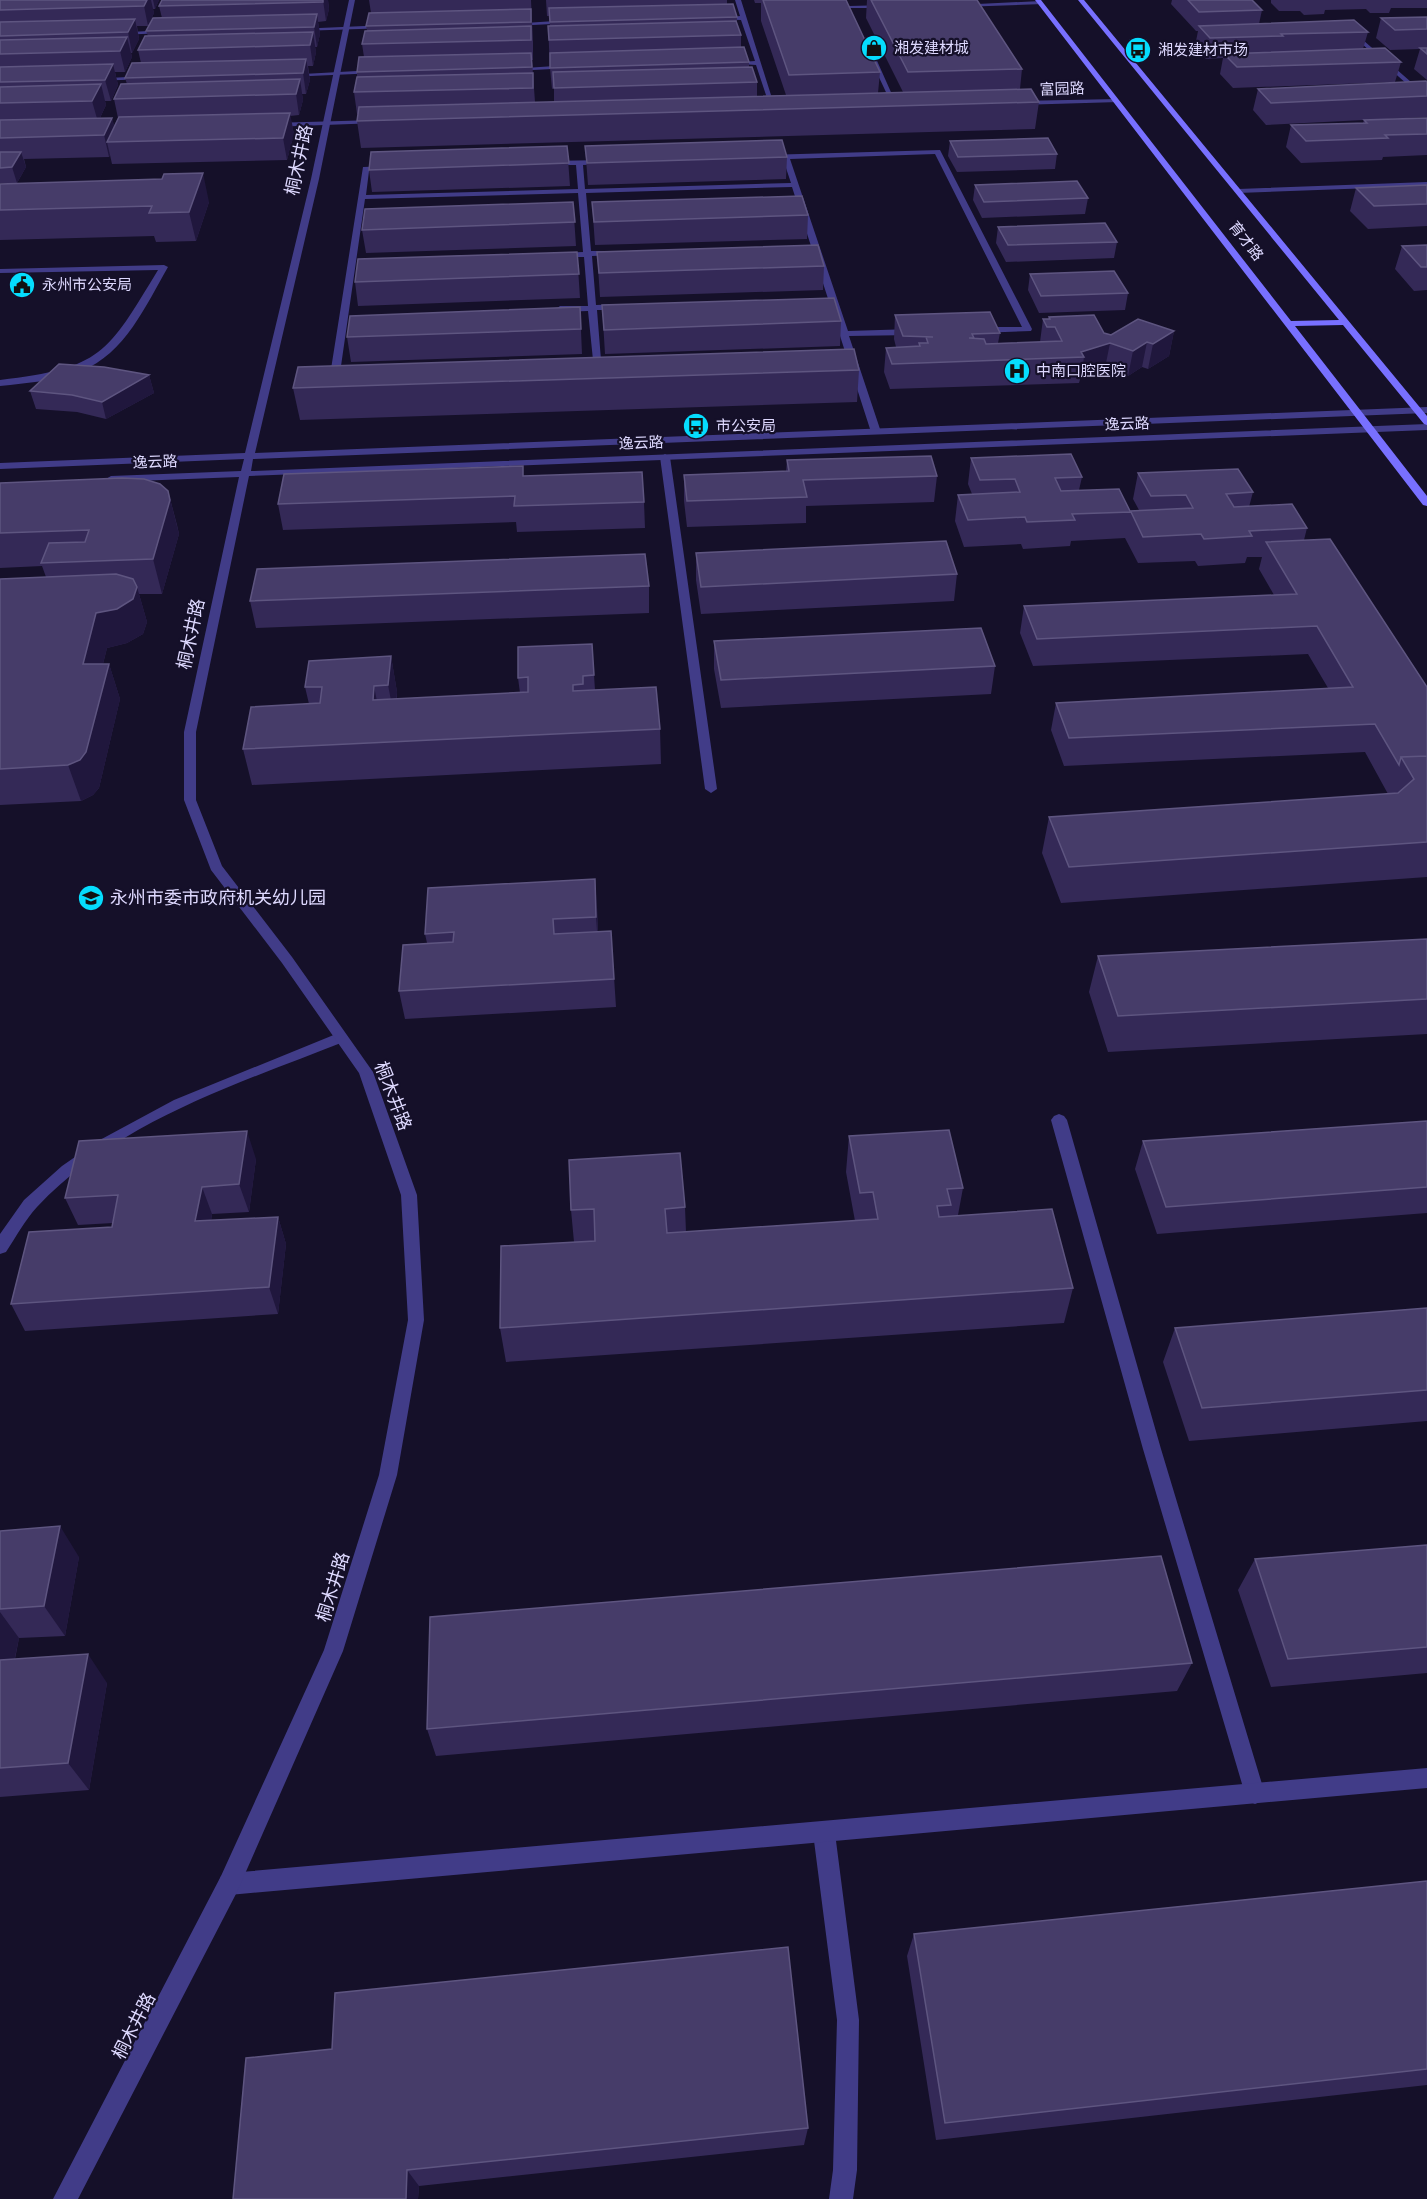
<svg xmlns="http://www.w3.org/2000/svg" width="1427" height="2199" viewBox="0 0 1427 2199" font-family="'PT Sans','Noto Sans SC',sans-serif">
<rect width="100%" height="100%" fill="#151029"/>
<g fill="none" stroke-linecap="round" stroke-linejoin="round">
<path fill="#413c88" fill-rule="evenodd" d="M1041 1 1043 4 960 7 957 5Z
M888 5 890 8H846L849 6Z
M1363 40 1427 96V102L1361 43Z
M871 52 874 54 898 108 893 107 868 54Z
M940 150 1032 329 1031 331 978 333 974 330 978 327H1022L935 154 790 159 848 331 912 329 916 332 912 335 849 336 881 432 879 434 871 432 792 187 586 193 591 251H618L622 253 618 255 592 256 596 305 623 304 627 307 623 310H597L601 360 597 363 593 360 588 311 560 312 556 309 560 306H588L584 257H558L554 255 558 253 583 252 578 193 365 199 341 366 352 365 356 368C351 372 337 373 331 369L363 167 390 166 394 168 369 171 366 195 578 189 576 165H549L545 163 549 161 606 160 610 162 606 164 583 165 585 189 791 183 783 159H768L765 155Z
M1427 182V186L1238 193 1234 191 1238 189Z
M164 265 168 267C146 305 125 354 81 371 56 381 27 383 0 386V380C102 368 107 354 158 270L0 273V269Z
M665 454 670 457 717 789 711 793 705 789 660 457Z
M341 1032 348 1037 346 1041C240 1083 118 1121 37 1207 25 1220 16 1237 6 1252L0 1254V1234L24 1200 62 1166 98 1141 174 1100Z
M1059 1114 1064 1116 1067 1120 1161 1449 1265 1794 1262 1801 1255 1804 1248 1801 1245 1794 1143 1449 1051 1120 1054 1116Z
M824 1822 831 1826 835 1833 859 2020 857 2170 853 2199H829L833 2170 837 2020 813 1833 817 1826Z"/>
<path fill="#413c88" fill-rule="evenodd" d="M735 0H741L776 111 771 110 756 65 726 63 755 61 741 20 714 19 740 16Z
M570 20 572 23 513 26 510 24Z
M387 25 389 28 300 31 297 29Z
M165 30 167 33 117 35 114 33Z
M570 65 572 68 513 71 510 69Z
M375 70 377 73 288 77 285 75Z
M144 76 146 79 96 81 93 79Z
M1117 99 1119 102 1018 105 1015 103 1018 101Z
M376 120 378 123 271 127 267 125 271 123Z
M1427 1768V1788L229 1895 221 1892 218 1884 221 1876 229 1873Z"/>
<path fill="#413c88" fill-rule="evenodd" d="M349 0H355L319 179 255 453 1427 407V413L253 459 251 471 1427 424V430L249 476 196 732V800L222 866 292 957 373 1072 417 1195 424 1320 397 1475 343 1651 237 1892 78 2199H53L221 1876 324 1650 379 1475 408 1320 401 1195 359 1073 282 963 211 870 184 800V732L239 477 111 482 106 479 111 476 241 471 244 459 0 469V463L245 453 311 179Z"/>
<path fill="#7870ff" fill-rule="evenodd" d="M1035 0H1041L1291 321 1339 320 1078 0H1084L1427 416V425L1424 424 1343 325 1295 326 1427 496V506L1423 505Z"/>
</g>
<path fill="#342957" d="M0 0H159L155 9H153L154 13 148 26H137L139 39 132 53H131L132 57 125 72H115L118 85 111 101H105L106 105 100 118H112L114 126 118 118 114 99 127 84 125 78 141 63 138 50 148 36 146 31 162 18 159 6 328 0 329 9 326 21 318 22 320 34 317 47H315L316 52 313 66H308L310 80 306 94H302L303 100 299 115 290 116 294 134 287 160 112 164 110 155 109 157 24 159 26 167 17 183H0Z
M369 0H531L533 42V60H532L535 102H554V88L552 89 550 68 548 26H550L549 16H547L546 0H727V4L737 17V23L741 35V48L749 62V67L757 82V96L786 95 761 21V3H755L754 0H846L880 72 878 93 903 92 866 18 867 0H859H977L1022 69 1020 89 1039 102 1035 129 361 148 357 121 358 114H357L354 92 357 77V72L364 57 362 44 367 30 366 26 371 13Z
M1172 0H1252L1262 10 1259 24 1368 32 1363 49 1401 62 1395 82 1233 88 1220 74 1223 58 1206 59 1195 46 1198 31H1196L1171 4Z
M1271 0H1427V8H1391L1389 13H1370L1366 9 1325 10 1324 14 1304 15 1300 11H1279L1271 3Z
M1427 17V80L1414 69 1420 49 1390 50 1376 38 1381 18Z
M1427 82V117L1387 119 1427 118V155L1383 157 1382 160 1301 163 1286 147 1291 125 1363 123 1364 120 1266 125 1253 110 1258 89Z
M950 141 1057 154 1055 169 957 172 948 156Z
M567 146 570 186 372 192 369 170Z
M585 146 787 157 786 179 588 185Z
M0 184 209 202 196 241 156 242 154 236 0 240Z
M975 185 1088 198 1085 214 982 218 973 200Z
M1427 185V226L1368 229 1350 211 1356 188Z
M573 202 576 246 366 253 362 230Z
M592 202 808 215 807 239 595 245Z
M998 227 1117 242 1114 258 1006 262 996 243Z
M1427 245V290L1414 291 1395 269 1402 246Z
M577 252 580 298 358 306 355 282Z
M597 252 824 266 823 290 600 297Z
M1030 274 1128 293 1125 310 1039 313 1028 290Z
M602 305 841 321 840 346 605 354Z
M580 307 582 354 351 362 347 337Z
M895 315 1000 333 998 343 1040 342 1043 319H1048L1049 317 1111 335 1174 331 1169 356 1148 369 1142 367 1128 376 1105 368 1081 376 1079 383 890 389 884 372 886 348 896 347 894 339Z
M859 370 857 402 300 420 293 388Z
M149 375 154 393 106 419 77 412 36 409 30 391Z
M971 458 1082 477 1079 490 1130 511 1139 510 1133 499 1138 473 1253 492 1249 507 1307 528 1304 540 1427 687V877L1061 903 1042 853 1049 817 1388 794 1365 752 1064 766 1051 730 1056 703 1328 688 1308 654 1033 666 1020 633 1024 606 1274 595 1259 569 1262 557H1247L1245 563 1198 566 1195 561 1138 563 1125 538 1071 541 1070 546 1023 549 1021 544 964 547 955 521 958 495 972 494 968 484Z
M787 460 937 476 934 502 806 506V523L687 527 684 501V475L786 472Z
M524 476 644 502 645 528 517 532 516 522 283 530 278 504Z
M0 483 168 491 177 525 179 534 162 594H139L147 622 143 634 127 643 107 648 103 664H109L120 699 99 788 93 795 81 801 0 805V579L46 577 42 566 0 568Z
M696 553 957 574 954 601 701 614 696 580Z
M649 586V613L256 628 250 601Z
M714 641 995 666 991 694 721 708 714 669Z
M592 644 595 690 660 729 661 764 252 785 243 749 309 704 305 687 391 656 397 692V699L520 693 518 678Z
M597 907 598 932 611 931 616 1007 405 1019 399 991 427 943 425 934Z
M1427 939V1034L1108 1052 1089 992 1098 956Z
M1427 1121V1213L1157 1234 1135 1169 1143 1141Z
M849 1136 963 1188 958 1215 1073 1288 1064 1323 506 1362 500 1328 574 1242 571 1210 569 1160 685 1207 686 1232 855 1221 846 1172Z
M256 1159 249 1212 212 1214 211 1221 278 1217 286 1244 278 1314 25 1331 11 1304 112 1227 113 1223 78 1225 65 1198Z
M1427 1308V1421L1189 1441 1163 1362 1175 1328Z
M0 1531 79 1557 65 1636 19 1638 15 1659 107 1683 89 1790 0 1797Z
M1427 1545V1673L1271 1687 1238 1590 1255 1559Z
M1192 1663 1177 1691 436 1756 427 1729Z
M1427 1881V2085L936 2140 907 1956 914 1934Z
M332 2049 808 2128 804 2145 419 2186 418 2199H233Z"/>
<path fill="#20173d" d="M147 0H151L154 13 148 26 144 6Z
M153 0H159L155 9Z
M323 0H328L329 9 326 21Z
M317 14 320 34 317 47 314 27Z
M135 19 139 39 132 53 128 32Z
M313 32 316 52 313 66 310 45Z
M127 37 132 57 125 72 120 51Z
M306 59 310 80 306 94 303 73Z
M113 64 118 85 111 101 105 80Z
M300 79 303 100 299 115 296 94Z
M101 84 106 105 98 122 92 101Z
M290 113 294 134 287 160 283 138Z
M112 118 118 139 107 142 110 155 109 157 104 135Z
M21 152 26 167 17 183 12 167Z
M203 173 209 202 196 241 189 212Z
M1174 331 1169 356 1148 369 1153 344Z
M1147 342 1142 367 1128 376 1133 351Z
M1110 343 1105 368 1081 376 1084 357 1081 352Z
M149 375 154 393 106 419 102 402Z
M168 491 179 534 162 594 153 559Z
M137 587 147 622 143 634 127 643 107 648 94 699 83 664 96 613Z
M391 656 397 692 395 721 388 685Z
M109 664 120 699 99 788 93 795 81 801 68 765Z
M374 686 381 722 373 700Z
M595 879 597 907 598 945 596 917Z
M247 1131 256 1159 249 1212 239 1184Z
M202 1187 212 1214 206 1249 195 1221Z
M278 1217 286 1244 278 1314 269 1287Z
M60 1526 79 1557 65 1636 44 1606Z
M0 1612 19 1638 8 1690 0 1680Z
M88 1654 107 1683 89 1790 68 1763Z
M407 2170 419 2186 418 2199H406Z"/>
<path fill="#463c69" stroke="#5e5580" stroke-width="1.5" d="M0 0H147L144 6 0 10Z
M162 0H323V2L159 6Z
M763 0H846L880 72 789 75Z
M871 0H977L1022 69 908 72Z
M1188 0H1252L1262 10 1199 12Z
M733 4 737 17 550 22 549 8Z
M531 9V22L366 26 369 13Z
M317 14 314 27 146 31 153 18Z
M1427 17V29L1395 30 1381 18Z
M135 19 128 32 0 36V22Z
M1354 20 1368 32 1281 34 1283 36 1210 38 1199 26Z
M736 21 741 35 549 40 548 26Z
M531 26V40L362 44 365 31Z
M313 32 310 45 138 50 145 36Z
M127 37 120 51 0 54V40Z
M744 47 749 62 550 68V53Z
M1385 48 1401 62 1237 67 1224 54Z
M1420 48H1427V54Z
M531 53 532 67 357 72 359 57Z
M306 59 303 73 125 78 132 63Z
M113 64 105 80 0 82V67Z
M752 67 757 82 554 88 553 72Z
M533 73V88L354 92 357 77Z
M300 79 296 94 114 99 121 84Z
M1426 81 1427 82V96L1271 103 1258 89Z
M101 84 92 101 0 103V87Z
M1031 89 1039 102 357 121 359 107Z
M290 113 283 138 107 142 119 117Z
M112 118 104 135 0 138V120Z
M1427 118V134L1385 135 1388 138 1306 141 1291 125 1367 123 1364 120Z
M1048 138 1057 154 958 157 950 141Z
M782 140 787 157 587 163 585 146Z
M567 146 569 163 369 170 371 152Z
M0 152H21L12 167 0 168Z
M203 173 189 212 149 213 152 206 0 210V184L162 179 164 174Z
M1077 181 1088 198 984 202 975 185Z
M1427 185V204L1374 206 1356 188Z
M802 196 808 215 594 222 592 202Z
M573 202 575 222 362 230 365 209Z
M1105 223 1117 242 1008 245 998 227Z
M818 245 824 266 599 273 597 252Z
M1427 245V267H1421L1402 246Z
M577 252 579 274 355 282 358 259Z
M1114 271 1128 293 1041 296 1030 274Z
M834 298 841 321 604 330 602 305Z
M580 307 581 329 347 337 350 316Z
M990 312 1000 333 972 334 974 338H969L984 339 986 344 1062 341 1055 327H1047L1043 319H1050L1049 317 1094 315 1104 333 1111 335 1138 319 1174 331 1153 344 1147 342 1133 351 1110 343 1081 352 1084 357 892 364 886 348 920 346 919 343H928L926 337H933L903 336 895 315Z
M854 349 859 370 293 388 298 367Z
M59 364 104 367 149 375 102 402 72 395 30 391Z
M1071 454 1082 477 1055 478 1061 491 1119 489 1130 511 1193 508 1186 495 1151 496 1138 473 1238 469 1253 492 1226 494 1234 507 1292 504 1307 528 1249 531 1252 536 1204 539 1201 534 1143 537 1131 512 1072 514 1075 520 1027 522 1025 517 968 520 958 495 1020 492 1015 479 980 480 971 458Z
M931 456 937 476 803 480 807 497 687 501 684 475 789 471 787 460Z
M523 466V476L642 472 644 502 514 506 515 496 278 504 284 474Z
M122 478 144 479 160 484 168 491 170 500 153 559 41 563 49 543 85 542 89 530 0 533V483Z
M1330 539 1427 687V756L1401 757 1399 765 1375 724 1069 738 1056 703 1353 687 1317 626 1037 639 1024 606 1297 594 1266 542Z
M946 541 957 574 701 587 696 553Z
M645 554 649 586 250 601 257 569Z
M116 574 133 579 137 587 133 599 117 609 96 613 83 664H109L86 752 80 760 68 765 0 769V579Z
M981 628 995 666 721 680 714 641Z
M592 644 594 675 583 676V684L573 685V691L656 687 660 729 243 749 251 707 320 703 322 687H305L309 661 391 656 388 685 374 686 373 700 528 692V677L518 678V647Z
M1427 756V842L1069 867 1049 817 1398 793 1414 779 1401 757Z
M595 879 596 917 553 919 554 934 611 931 614 979 399 991 403 945 453 942 454 932 425 934 428 888Z
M1427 939V999L1118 1016 1098 956Z
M1427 1121V1187L1166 1207 1143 1141Z
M949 1130 963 1188 947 1189 951 1205 937 1206 939 1217 1052 1209 1073 1288 500 1328 501 1246 595 1241 594 1209 571 1210 569 1160 680 1153 685 1207 665 1209 667 1233 878 1219 873 1192 860 1193 849 1136Z
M247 1131 239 1184 202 1187 195 1221 278 1217 269 1287 11 1304 29 1232 112 1227 118 1195 65 1198 79 1141Z
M1427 1308V1390L1202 1408 1175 1328Z
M60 1526 44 1606 0 1609V1531Z
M1427 1545V1647L1288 1659 1255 1559Z
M1161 1556 1192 1663 427 1729 430 1617Z
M88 1654 68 1763 0 1768V1660Z
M1427 1881V2069L945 2123 914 1934Z
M788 1947 808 2128 407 2170 406 2199H233L246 2058 332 2049 335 1993Z"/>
<defs>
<g id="shop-disc" transform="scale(1.35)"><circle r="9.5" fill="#05ddfe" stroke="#151029"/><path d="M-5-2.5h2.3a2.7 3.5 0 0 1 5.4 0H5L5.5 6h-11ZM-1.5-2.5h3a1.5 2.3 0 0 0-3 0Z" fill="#111"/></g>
<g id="bus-disc" transform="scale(1.35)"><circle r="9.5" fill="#05ddfe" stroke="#151029"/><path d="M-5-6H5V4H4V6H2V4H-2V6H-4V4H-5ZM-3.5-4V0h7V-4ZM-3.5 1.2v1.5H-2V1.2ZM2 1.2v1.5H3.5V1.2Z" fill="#111"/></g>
<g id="civic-disc" transform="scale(1.35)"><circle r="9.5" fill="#05ddfe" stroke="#151029"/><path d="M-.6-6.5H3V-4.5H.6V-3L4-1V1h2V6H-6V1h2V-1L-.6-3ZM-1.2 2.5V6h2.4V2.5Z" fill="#111"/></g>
<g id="hospital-disc" transform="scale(1.35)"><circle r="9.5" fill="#05ddfe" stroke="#151029"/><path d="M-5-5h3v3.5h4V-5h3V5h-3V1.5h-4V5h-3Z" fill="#111"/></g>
<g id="school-disc" transform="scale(1.35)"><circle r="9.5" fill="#05ddfe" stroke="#151029"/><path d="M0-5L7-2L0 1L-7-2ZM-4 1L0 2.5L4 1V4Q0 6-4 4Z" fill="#111"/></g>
</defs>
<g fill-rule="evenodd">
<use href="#shop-disc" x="874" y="48"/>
<use href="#bus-disc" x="1138" y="50"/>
<use href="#civic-disc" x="22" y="285"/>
<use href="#hospital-disc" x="1017" y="371"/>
<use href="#bus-disc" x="696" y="426"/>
<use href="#school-disc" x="91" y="898"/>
</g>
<g text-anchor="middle" stroke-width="4.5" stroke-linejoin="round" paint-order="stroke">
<g font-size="15" fill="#ded9ff" stroke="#151029" text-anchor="start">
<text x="894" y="53">湘发建材城</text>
<text x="1158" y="55">湘发建材市场</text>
<text x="42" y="290">永州市公安局</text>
<text x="1036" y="376">中南口腔医院</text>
<text x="716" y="431">市公安局</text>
</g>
<g font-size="15" fill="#ded9ff" stroke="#151029">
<text transform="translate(1062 89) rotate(-2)" y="5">富园路</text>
<text transform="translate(1246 241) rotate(52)" y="5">育才路</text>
<text transform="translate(1127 424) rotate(-2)" y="5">逸云路</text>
<text transform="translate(641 443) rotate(-2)" y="5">逸云路</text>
<text transform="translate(155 462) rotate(-2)" y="5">逸云路</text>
</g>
<g font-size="18" fill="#ded9ff" stroke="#151029">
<text transform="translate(299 160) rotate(-78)" y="6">桐木井路</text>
<text transform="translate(191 634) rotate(-78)" y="6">桐木井路</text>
<text transform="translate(393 1096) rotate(69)" y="6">桐木井路</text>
<text transform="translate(333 1587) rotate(-73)" y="6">桐木井路</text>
<text transform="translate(134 2026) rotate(-63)" y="6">桐木井路</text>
</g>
<g font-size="18" fill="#ded9ff" stroke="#151029" text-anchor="start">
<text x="110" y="904">永州市委市政府机关幼儿园</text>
</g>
</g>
</svg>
